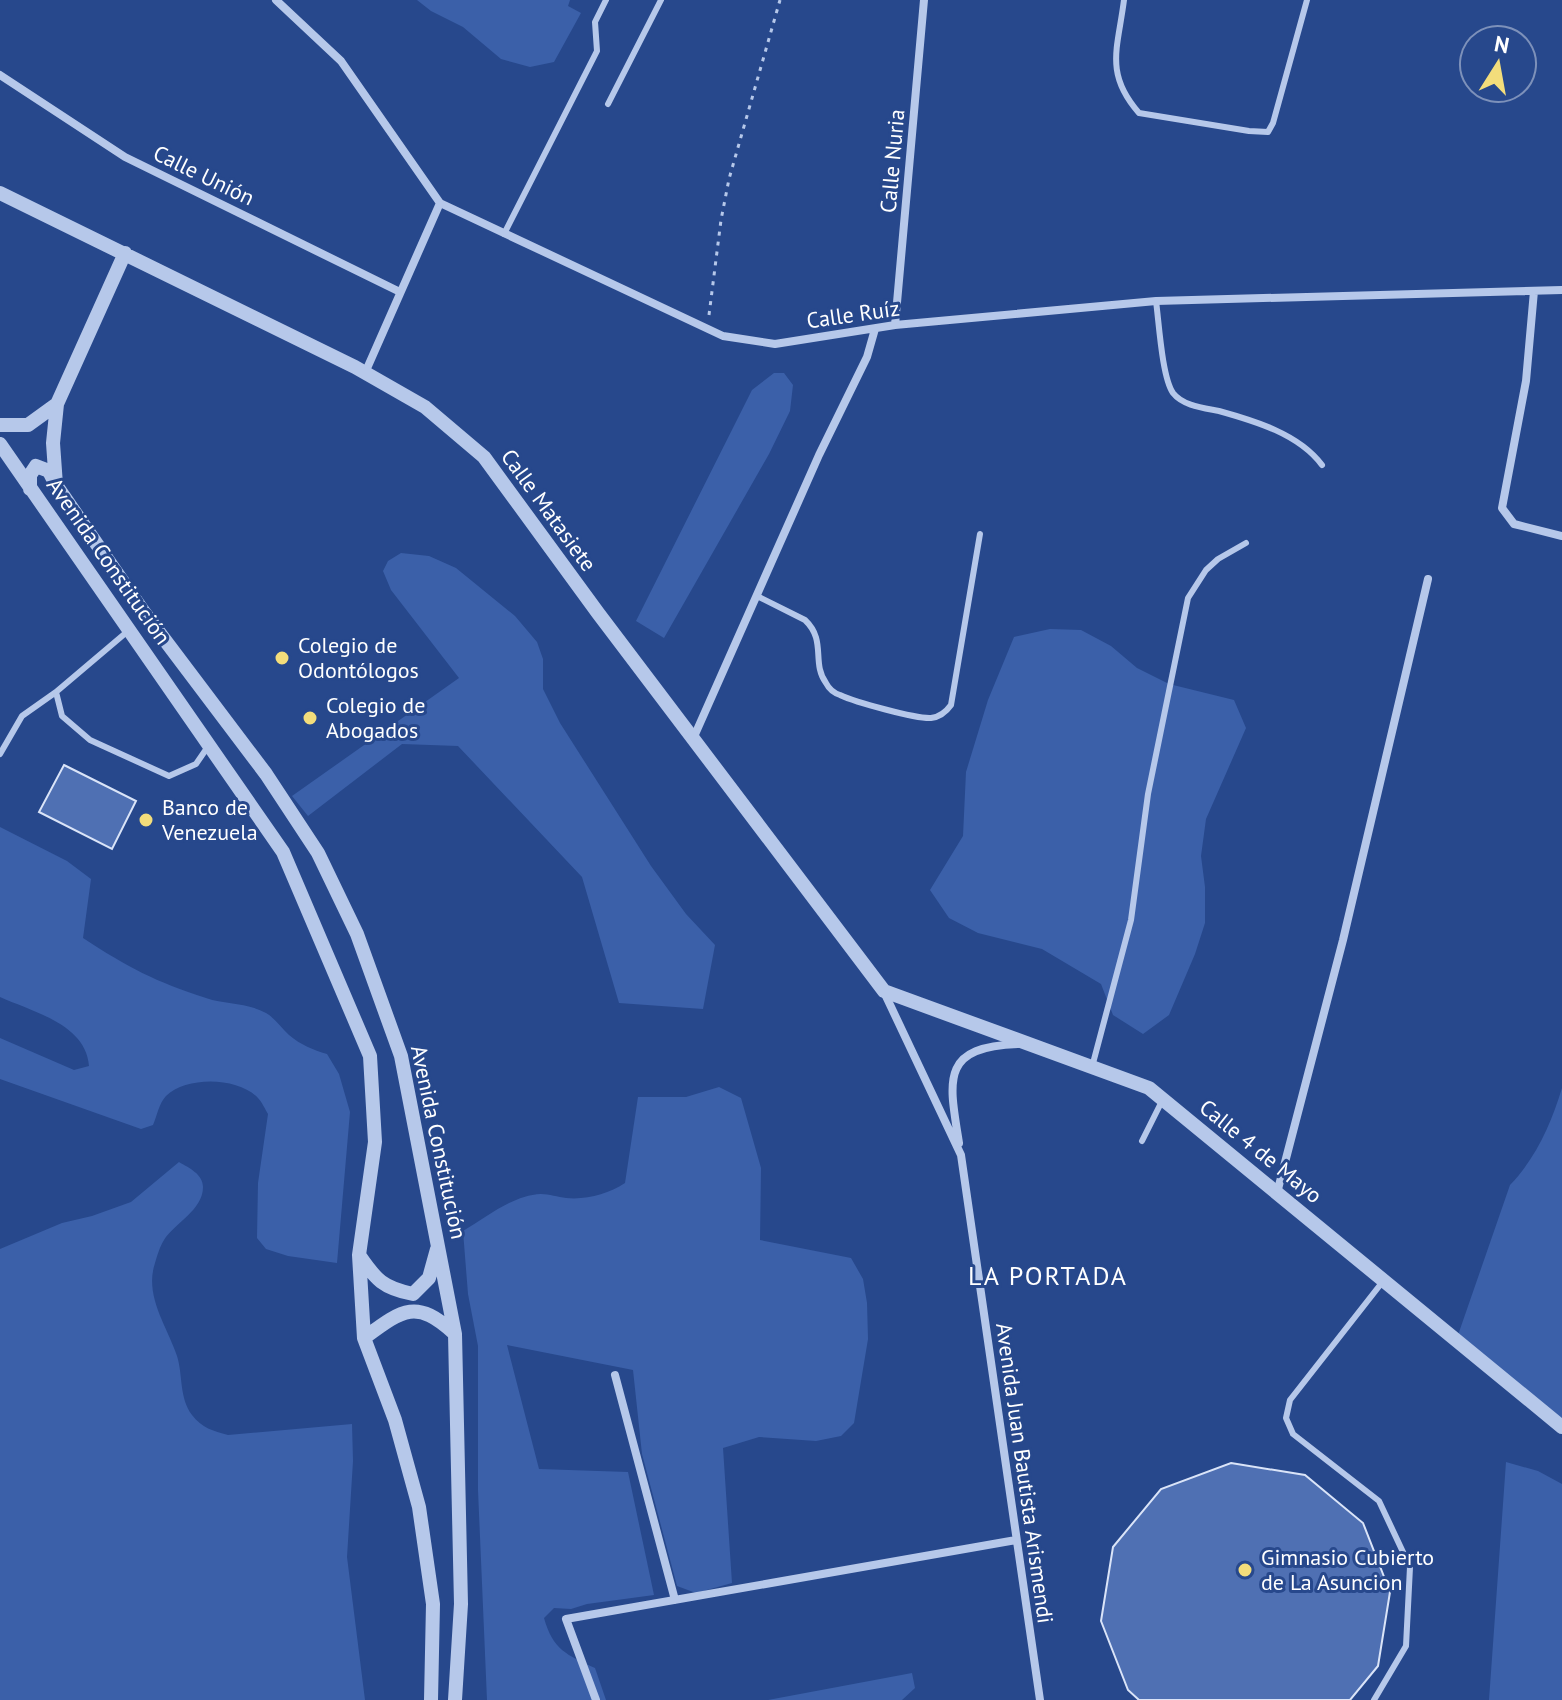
<svg xmlns="http://www.w3.org/2000/svg" width="1562" height="1700" viewBox="0 0 1562 1700" font-family="'PT Sans',sans-serif">
<rect width="100%" height="100%" fill="#27488c"/>
<path fill="#3b60a9" d="M417 0H570L568 6 581 13 554 62 530 67 501 59 463 27 431 11Z
M774 373H784L793 385 790 411 769 454 664 638 636 621 752 390Z
M401 553 429 556 456 568 515 616 537 642 543 659V689L560 723 651 866 686 914 715 945 703 1009 619 1003 582 877 458 746 402 744 308 816 292 796 459 678 391 590 383 571 388 561Z
M1050 629 1081 630 1111 646 1137 668 1169 684 1234 700 1246 728 1206 819 1201 856 1205 887V923L1195 954 1169 1015 1143 1034 1113 1015 1101 984 1042 949 978 933 949 918 930 890 963 836 966 772 988 700 1014 637Z
M0 827 67 861 91 879 83 938C127 967 156 982 206 998 226 1005 246 1002 266 1013 275 1018 281 1028 289 1035 301 1045 313 1050 327 1054L339 1074 350 1112 337 1263 288 1256 266 1249 257 1238 258 1183 268 1114C265 1109 262 1102 258 1098 238 1077 187 1076 166 1096 159 1103 157 1116 153 1125L141 1129 0 1079V1038L74 1070 89 1066C86 1024 33 1012 0 997Z
M719 1087 741 1098 761 1168 760 1240 851 1258 863 1279 867 1303 868 1339 854 1423 841 1436 816 1441 759 1437 723 1448 732 1583 696 1593 677 1586 642 1454 633 1370 507 1345 539 1469 628 1472 654 1595 587 1604 571 1609 554 1608 544 1618C553 1650 567 1655 595 1668L606 1700H487L478 1490V1346L468 1294 463 1231C487 1217 513 1195 541 1194 549 1194 558 1197 566 1198 587 1200 608 1194 625 1183L638 1097H686Z
M1562 1088V1420L1457 1338 1510 1185C1536 1158 1551 1124 1562 1088Z
M179 1162C189 1168 203 1174 203 1187 203 1210 175 1223 164 1240 160 1246 157 1256 155 1263 144 1296 167 1326 177 1356 183 1375 179 1398 192 1415 202 1428 213 1431 228 1435L352 1424 353 1461 347 1557 365 1700H0V1249L62 1223 92 1216 131 1202Z
M1506 1462 1538 1471 1562 1484V1700H1489Z
M912 1673 915 1688 902 1700H768Z"/>
<path fill="#4f70b3" stroke="#dae4f8" stroke-width="2" d="M64 765 136 801 112 849 39 812Z
M1231 1463 1305 1475 1363 1523 1390 1592 1378 1666 1350 1700H1139L1128 1690 1101 1621 1113 1547 1161 1489Z"/>
<g fill="none" stroke-linecap="round" stroke-linejoin="round">
<path stroke="#b6c8ea" stroke-width="3" stroke-dasharray="4 6" stroke-linecap="butt" d="M709 315 721 220 729 179 780 0"/>
<path stroke="#b6c8ea" stroke-width="6" d="M1124 0C1118 48 1104 73 1139 113L1249 131 1268 132 1273 123 1307 0
M608 104 661 0
M504 234 597 51 595 22 606 0
M1156 301C1159 323 1162 377 1173 393 1183 406 1204 408 1219 411 1255 421 1299 434 1322 465
M757 596 805 620C827 641 811 662 826 683 829 689 834 693 840 695 855 702 916 719 931 718 940 717 946 712 951 705L980 534
M128 631 56 692 62 716 90 740 169 776 196 764 207 748
M0 754 22 716 56 692
M1092 1067 1131 920 1148 794 1188 598 1206 570 1218 559 1246 543
M1142 1141 1163 1099
M1374 1700 1406 1646 1410 1567 1379 1501 1293 1434 1286 1418 1290 1400 1384 1280"/>
<path stroke="#b6c8ea" stroke-width="8" d="M276 0 341 61 440 203 723 336 775 344 895 325 1156 301 1562 290
M0 75 125 157 400 292
M1534 291 1526 381 1502 508 1514 524 1562 536
M895 325 924 0
M365 373 440 203
M693 739 819 455 867 357 875 329
M884 992 961 1155 1040 1700
M959 1143C949 1080 940 1047 1018 1044
M1277 1193 1343 940 1428 579
M615 1375 675 1600
M596 1700 566 1619 1016 1540"/>
<path stroke="#b6c8ea" stroke-width="14" d="M0 193 355 367 425 407 484 457 598 613 884 991 1149 1088 1562 1427
M57 404 53 443 56 485 143 611 266 774 318 853 357 934 401 1056 455 1334 461 1604 455 1700
M0 425H28L57 404 125 253
M0 444 283 852 370 1056 375 1142 359 1255 364 1338 395 1420 419 1507 433 1604 431 1700
M30 489V475L36 466 49 471 56 485
M359 1255C376 1280 383 1288 413 1294L429 1278 437 1249
M364 1338C402 1310 416 1298 454 1333"/>
</g>
<g fill="#f3dd7b" stroke="#27488c" stroke-width="3">
<circle cx="282" cy="658" r="8"/>
<circle cx="310" cy="718" r="8"/>
<circle cx="146" cy="820" r="8"/>
<circle cx="1245" cy="1570" r="8"/>
</g>
<g text-anchor="middle" stroke-width="6" stroke-linejoin="round" paint-order="stroke">
<g font-size="22" fill="#fff" stroke="#27488c">
<text transform="translate(892 161) rotate(-85)" y="8">Calle Nuria</text>
<text transform="translate(204 175) rotate(26)" y="8">Calle Unión</text>
<text transform="translate(853 314) rotate(-8)" y="8">Calle Ruíz</text>
<text transform="translate(549 510) rotate(54)" y="8">Calle Matasiete</text>
<text transform="translate(109 561) rotate(55)" y="8">Avenida Constitución</text>
<text transform="translate(439 1142) rotate(78)" y="8">Avenida Constitución</text>
<text transform="translate(1261 1151) rotate(39)" y="8">Calle 4 de Mayo</text>
<text transform="translate(1025 1473) rotate(82)" y="8">Avenida Juan Bautista Arismendi</text>
</g>
<g font-size="22" fill="#fff" stroke="#27488c" text-anchor="start">
<text x="298" y="653">Colegio de<tspan x="298" dy="25">Odontólogos</tspan></text>
<text x="326" y="713">Colegio de<tspan x="326" dy="25">Abogados</tspan></text>
<text x="162" y="815">Banco de<tspan x="162" dy="25">Venezuela</tspan></text>
<text x="1261" y="1565">Gimnasio Cubierto<tspan x="1261" dy="25">de La Asuncion</tspan></text>
</g>
<g font-size="26" letter-spacing="2" fill="#fff" stroke="#27488c">
<text x="1048" y="1285">LA PORTADA</text>
</g>
</g>
<g transform="translate(1498 64) rotate(11)"><circle r="38" fill="#27488c" stroke="#7d91ba" stroke-width="2"/>
<path d="M0-6L14 30L0 20L-14 30Z" fill="#f3dd7b"/>
<text y="-12" font-size="22" font-weight="bold" text-anchor="middle" fill="#ffffff">N</text>
</g>
</svg>
